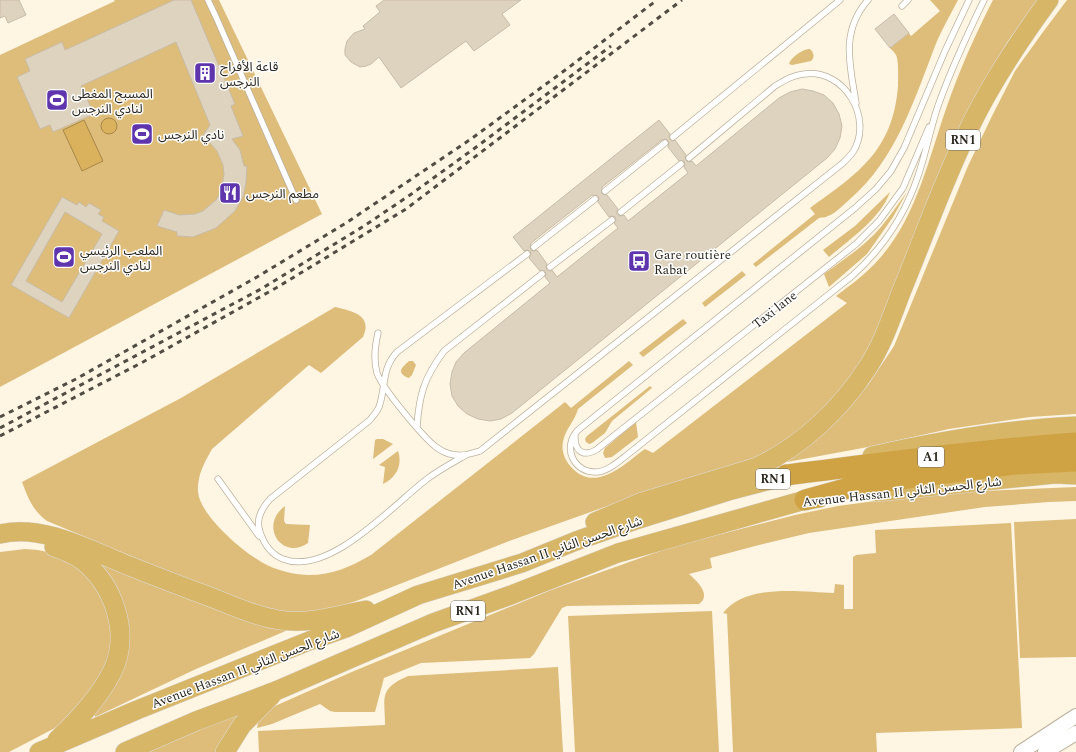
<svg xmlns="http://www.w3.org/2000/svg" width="1076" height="752" viewBox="0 0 1076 752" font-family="Spectral,'Noto Sans Arabic',serif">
<rect width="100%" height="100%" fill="#fef5e3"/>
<path fill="#debd7b" d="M114 0H219L322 214 0 387V55L115 1Z
M930 0H958C951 14 943 27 937 41 915 97 897 159 849 200 843 205 836 213 828 216 825 218 822 217 819 218L756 267 753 264 815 214 810 208C859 173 893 150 898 86 898 78 899 61 896 55 895 53 892 50 890 48L909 33 911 36 940 11Z
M993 0H1037L1008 41 992 67 877 330 856 372 810 423 763 455 630 498 512 540 359 600 320 613 289 614 253 607 47 521C33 511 28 498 22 482L181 398 335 307C352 311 373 315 363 337L321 373 309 365 212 449C204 463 197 476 198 492 200 516 246 555 267 565 279 571 296 575 309 575 333 575 350 567 371 555L565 402 571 408 629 361 633 365 578 409C575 421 565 429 563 442 561 451 565 460 571 467 596 494 624 464 645 449L653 453 847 303 836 296C852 284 867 273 880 258 917 216 929 157 947 106 960 69 975 35 993 0Z
M1067 0H1076V414L1030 417 949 429 868 447 787 462 841 416 868 385 894 346 968 166 992 116 1015 71 1043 32Z
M810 49C814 53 815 57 811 61L792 65 789 64C791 57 803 49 810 49Z
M890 192C881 218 849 240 829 257L823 250 855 226Z
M907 192 893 217 867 254 829 287 824 274C844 259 865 246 881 227 890 216 898 204 907 192Z
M742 271 746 275 705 307 702 303Z
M683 319 687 323 643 357 639 353Z
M409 361H413L416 365 412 375 409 378C396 373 401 368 409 361Z
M650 386 652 388 612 421 605 433 592 443 589 444 586 442 585 439 587 436Z
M636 422 638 437 612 457 605 458 603 453 605 448Z
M377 439H383L393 444 373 459 375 440Z
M398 451C403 465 396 478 383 484L385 467 379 465Z
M1076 487V501L1049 502 985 507 809 533 759 545 710 558 712 568 689 574C697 581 712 595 699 604L567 606 562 608 534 654 530 658 421 663 384 678 375 712H335L330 711 320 704 272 724 257 728 259 718 275 706 354 671 551 590 674 546 795 515 838 506 890 499 982 491Z
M285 506 284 521 286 524 310 525 308 543C283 561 258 526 285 506Z
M1076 519V657L1020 658 1014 522Z
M1011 523 1022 728 876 733 877 752H733L727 614 723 613C746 583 801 592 834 593L835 584 844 585V609H853V557L856 555 876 553 875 530Z
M25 549 38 550 52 553 80 568 98 587 108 606 112 643 106 668 69 719 55 728 9 752H0V552Z
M101 562 295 627 196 669 95 717 94 711 118 673Z
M712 611 719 752H575L568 616Z
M558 667 563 752H259L258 731 385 725C385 698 378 689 408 676Z
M242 712 226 732 217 752H143Z"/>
<path fill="#dab15c" stroke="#a6884a" d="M101 126a8 8 0 1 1 16 0a8 8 0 1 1-16 0Z
M84 120 103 161 82 171 63 130Z"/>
<path fill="#ded3be" stroke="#c7bca7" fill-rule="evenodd" d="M0 0H19L26 15 8 23 5 16 0 18Z
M174 0H191L235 104 231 106 243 136 232 139 240 150 244 166H247L246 183 243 197 235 211 216 228 193 237 177 236V232L157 226 164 210 179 215 195 214 203 211 216 200 221 192 224 174 223 165 217 151 210 143 201 138 210 125 176 42 81 86 94 114 53 132 50 125 40 129 17 77 30 71 25 59 62 42 65 50Z
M384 0H521L502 14 510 25 474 51 466 41 401 88 379 57 371 64 366 66 360 67 351 62 345 55V49L347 41 354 33 365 29 363 26 380 12 376 6Z
M894 14 909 33 890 48 875 29Z
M802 89 813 91 824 95 833 103 839 114 842 126 840 138 835 149 827 158 512 413 501 419 490 421 478 419 467 414 458 406 452 396 450 384 452 372 456 362 464 353 550 283 545 277 546 274 545 271H540L529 258 531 254 530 251 527 250 524 251 513 237 659 120 670 134V139L672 141 675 140 686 155 685 157 686 160 688 162 692 161 696 166 779 98 790 92ZM666 139 669 142 668 147 679 161H684L685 164 684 167 688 173 628 221 624 215 620 216 617 214V211L618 209 607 195 602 194V187L662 140ZM592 195 598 196 599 199 598 202 609 217 612 216 615 217 616 220 614 223 618 228 557 277 552 270 550 271 547 270 546 267 547 264 537 250 534 251 531 250 530 247 531 243Z
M62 197 77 205 79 202 86 207 89 203 101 210 98 214 104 217 102 221 119 231 69 318 11 285ZM65 212 102 234 62 302 26 281Z"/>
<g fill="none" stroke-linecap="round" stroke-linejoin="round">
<g stroke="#bcb19d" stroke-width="7">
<path id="service" d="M208 0 216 17 296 200
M969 0 945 51 904 148 891 171 876 189 855 208 578 430C562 447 573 473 597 472 608 471 618 462 627 455L852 276C882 249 905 215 918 176 926 153 930 129 938 106 951 69 967 35 984 0
M902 6 908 0
M856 103C850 65 840 32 868 0
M673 137 840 0
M605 191 665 143
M621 212 681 164
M534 247 595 199
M550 267 612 220
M378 333C375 346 373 359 377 373 382 388 423 437 436 447 440 450 446 453 450 454 461 457 470 454 480 451L843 163C846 160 850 156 853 152 874 118 844 68 804 74 793 75 785 80 775 86L689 158
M417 427C419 395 424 378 444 351L542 274
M575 434C574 449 581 458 596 450L856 244 879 221 903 188 929 127
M466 455C452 463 439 470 427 479 393 505 329 577 283 559 270 554 264 544 260 532 255 519 262 508 270 499L370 420C373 416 377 412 379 407 386 388 381 369 397 352L527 254
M218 479 259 536"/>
</g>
<g stroke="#bcb19d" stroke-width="16">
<path id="tertiary" d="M1021 752 1076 716
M1045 752 1076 733"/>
</g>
<g stroke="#dddcdb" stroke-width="20">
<path id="trunk" d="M872 456C939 441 1007 429 1076 426
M876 492 1055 474 1076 475
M595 522 642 502 757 467C802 446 841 409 868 367 883 344 892 316 902 290 924 237 943 182 968 131 990 84 1019 41 1049 0
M0 534C40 524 86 548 122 563 152 575 183 587 213 598 235 607 256 616 279 620 309 625 337 615 366 610
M54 547C64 550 74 555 82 560 114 585 131 634 112 672 99 698 78 720 57 740
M39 752 137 710 309 641 346 628 418 595 522 563 576 541 633 521 732 490 801 472
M125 752 196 721 278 690 433 623 511 595 618 553 805 500 820 498
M225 752 242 725 271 696"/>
</g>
<g stroke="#dddcdb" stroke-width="22">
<path id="motorway" d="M786 475C883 463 979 450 1076 443
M805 500 859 485 907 478 1015 464 1076 461"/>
</g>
<use href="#service" stroke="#fff" stroke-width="5.5"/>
<use href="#tertiary" stroke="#fff" stroke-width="14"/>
<use href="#trunk" stroke="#d8b668" stroke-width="19"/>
<use href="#motorway" stroke="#cfa343" stroke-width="21"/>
<path stroke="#524d43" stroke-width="3" stroke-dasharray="5 5" stroke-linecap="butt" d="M0 417 76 379 257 277 346 223 471 139 568 68 657 0
M0 428 261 289 364 226 410 195 479 145 611 46
M0 436 143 362 276 288 406 209 682 0"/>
</g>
<defs>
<g id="building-square" transform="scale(1.15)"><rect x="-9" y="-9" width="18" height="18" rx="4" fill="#5f35ad" stroke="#fff"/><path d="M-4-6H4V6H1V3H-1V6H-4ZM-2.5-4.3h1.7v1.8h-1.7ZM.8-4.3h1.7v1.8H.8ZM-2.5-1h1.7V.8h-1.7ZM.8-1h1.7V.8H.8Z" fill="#fff"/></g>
<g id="stadium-square" transform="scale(1.15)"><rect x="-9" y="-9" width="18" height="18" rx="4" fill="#5f35ad" stroke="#fff"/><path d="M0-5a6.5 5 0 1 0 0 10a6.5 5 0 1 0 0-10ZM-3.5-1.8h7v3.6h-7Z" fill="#fff"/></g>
<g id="restaurant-square" transform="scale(1.15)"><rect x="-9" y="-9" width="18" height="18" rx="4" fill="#5f35ad" stroke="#fff"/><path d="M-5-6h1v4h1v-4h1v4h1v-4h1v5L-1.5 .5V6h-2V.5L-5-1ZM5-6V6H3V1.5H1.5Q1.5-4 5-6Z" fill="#fff"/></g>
<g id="bus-square" transform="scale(1.15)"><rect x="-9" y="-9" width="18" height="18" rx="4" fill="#5f35ad" stroke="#fff"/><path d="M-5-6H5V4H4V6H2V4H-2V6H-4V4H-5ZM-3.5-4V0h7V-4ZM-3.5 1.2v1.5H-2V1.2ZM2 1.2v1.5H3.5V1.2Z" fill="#fff"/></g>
</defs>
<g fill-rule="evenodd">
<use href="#building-square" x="205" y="73"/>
<use href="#stadium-square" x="57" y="100"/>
<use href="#stadium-square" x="142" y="134"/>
<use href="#restaurant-square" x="230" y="193"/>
<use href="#stadium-square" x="64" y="257"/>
<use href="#bus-square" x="639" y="261"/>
</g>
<g text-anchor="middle" stroke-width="3" stroke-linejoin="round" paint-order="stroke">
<g fill="#fff" stroke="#6b6862" stroke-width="1">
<rect x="946" y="130" width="34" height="20" rx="3"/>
<rect x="918" y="447" width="26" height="20" rx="3"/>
<rect x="756" y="469" width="34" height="20" rx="3"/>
<rect x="451" y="601" width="34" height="20" rx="3"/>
</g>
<g font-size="12" font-weight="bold" fill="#2b271f">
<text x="963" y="144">RN1</text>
<text x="931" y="461">A1</text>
<text x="773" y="483">RN1</text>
<text x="468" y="615">RN1</text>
</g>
<g font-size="13" fill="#2b271f" stroke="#fff" text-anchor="start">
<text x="220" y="71">قاعة الأفراح<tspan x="220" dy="15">النرجس</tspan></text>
<text x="72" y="98">المسبح المغطى<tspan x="72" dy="15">لنادي النرجس</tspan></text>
<text x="158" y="139">نادي النرجس</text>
<text x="246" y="198">مطعم النرجس</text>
<text x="80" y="255">الملعب الرئيسي<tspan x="80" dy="15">لنادي النرجس</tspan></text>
<text x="654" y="259">Gare routière<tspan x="654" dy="15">Rabat</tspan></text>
</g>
<g font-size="13" fill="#2b271f" stroke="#fff">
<text transform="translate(774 309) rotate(-38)" y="5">Taxi lane</text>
<text transform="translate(902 491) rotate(-6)" y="5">Avenue Hassan II شارع الحسن الثاني</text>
<text transform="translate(547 552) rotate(-19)" y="5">Avenue Hassan II شارع الحسن الثاني</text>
<text transform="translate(245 668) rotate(-21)" y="5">Avenue Hassan II شارع الحسن الثاني</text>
</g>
</g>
</svg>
